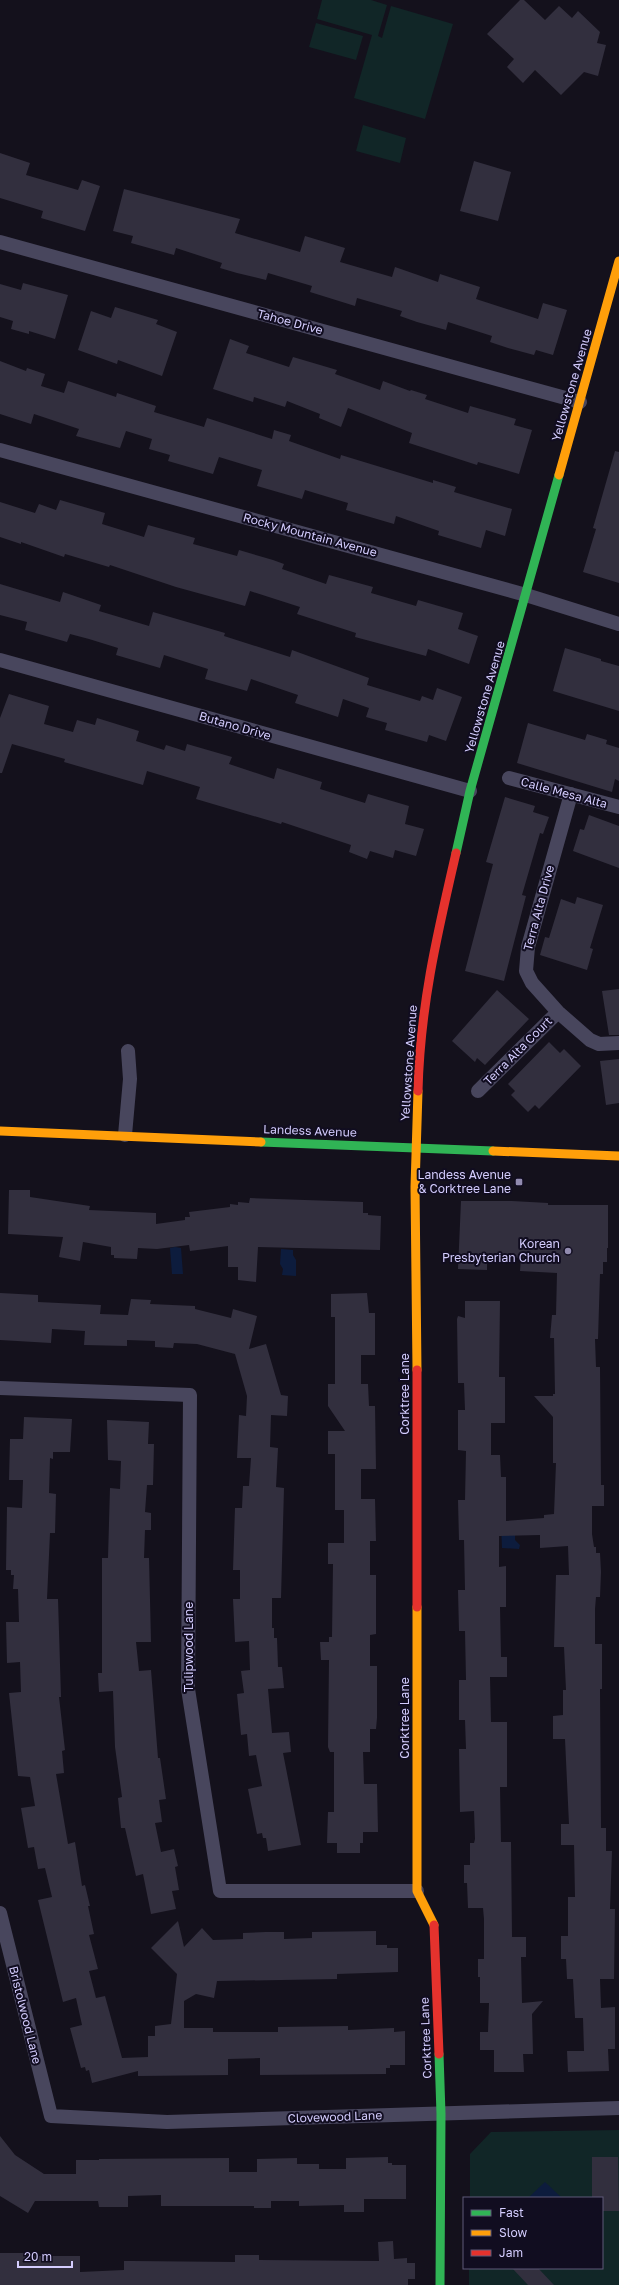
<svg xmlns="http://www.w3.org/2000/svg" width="619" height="2285" viewBox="0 0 619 2285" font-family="'Golos Text',sans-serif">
<rect width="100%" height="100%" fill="#14111c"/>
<path fill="#112627" d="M322 0H371L387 5 378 36 382 38 391 6 453 24 425 119 354 98 372 35 317 19Z
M316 23 363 36 356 60 309 47Z
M363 125 406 138 400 163 356 151Z
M619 2130V2285H469V2268H602V2198H470V2154L491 2132Z"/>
<path fill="#0d1c3d" d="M175 1247 181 1248 183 1274H172L170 1248Z
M281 1249 293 1250V1255L296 1260V1276L282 1275 283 1269 280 1264Z
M515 1523V1540L520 1545 519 1549 502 1548 501 1524Z
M545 2182 562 2198H528Z"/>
<path fill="#322f3e" d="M520 0H524L545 20 559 6 572 18 578 11 600 32 597 43 606 45 598 76 584 72 561 95 535 70 523 83 507 67 514 59 487 34Z
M0 153 30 163 26 175 78 190 82 180 100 186 85 231 41 218 43 211 0 198Z
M474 161 511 172 498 221 460 211Z
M124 189 240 219 235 233 300 252 305 236 345 248 340 262 392 277 395 267 438 282 440 274 480 287 476 299 538 319 543 303 567 310 553 355 536 350 534 355 508 348 490 342 492 336 448 322 446 330 417 322 400 316 402 311 357 298 355 306 310 292 312 286 268 273 266 280 237 273 220 268 222 263 176 248 174 255 131 243 133 236 113 231Z
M23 283 68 295 55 339 29 331V334L11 329 13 321 0 317V284L21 290Z
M115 307 158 320 156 324 177 332 162 376 118 360 117 364 78 350 91 311 111 318Z
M230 339 249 346 246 353 289 367 293 357 337 370 335 374 380 390 383 381 410 391 411 390 427 395 425 399 468 413 470 406 516 419 514 425 532 430 519 474 478 462 477 465 409 443 412 433 348 408 341 427 319 418 320 414 287 401 285 407 254 397 253 402 213 389Z
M0 361 26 371 27 368 45 374 41 386 64 393 68 381 116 397 117 393 156 406 154 412 204 427 207 418 272 439 274 430 291 435 289 441 340 459 341 455 433 483V480L456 487 454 492 512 509 505 536 486 530 481 548 438 535 439 531 396 516 394 524 346 510 348 503 305 490 302 499 257 486 262 470 219 457 213 474 168 461 170 455 149 449 152 439 126 431 120 448 76 436 79 429 34 414 31 424 0 414Z
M615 451 619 452V583L583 572 596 529 593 528Z
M60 500 105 513 102 524 144 537 148 525 195 538 193 544 237 556 239 550 273 560 284 564 282 569 326 584 329 575 373 587 371 593 416 606 418 600 463 613 458 629 478 636 469 664 428 649 426 656 355 637 356 633 297 614 300 607 250 591 245 606 176 587 110 565 109 567 65 554 64 557 21 542V544L0 537V502L35 513 39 504 56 510Z
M0 584 60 602 63 592 101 605 99 611 149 626 153 612 225 633 224 636 290 657 292 650 369 678 367 685 420 701 422 696 433 700 437 688 462 697 446 741 429 735 427 742 385 730 387 723 366 717 369 708 343 699 338 717 295 703 298 695 251 679 247 691 205 679 208 669 164 655 160 668 116 655 118 648 89 639 70 634 67 642 25 630 27 622 0 615Z
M565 648 601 659V661L619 666V711L553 691Z
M9 694 49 706 44 724 73 732 77 720 95 725 97 718 139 731 136 741 164 750 166 745 185 751 187 744 232 757 229 764 274 779 277 768 322 782 320 789 365 803 368 794 409 806 405 824 424 829 416 856 395 850 393 858 370 851 367 859 349 852 351 845 282 822 281 824 196 799 200 787 147 771 143 785 64 762 65 759 12 744 2 773H0V718Z
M528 723 585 740 587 734 607 740 606 744 619 748V781L615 779 612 792 517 763Z
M505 797 535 806 533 812 549 817 543 834 540 833 522 895 526 896 504 981 465 971 493 864 486 862Z
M589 815 619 826V868L573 851 580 829 584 830Z
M577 897 603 905 590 948 593 949 587 970 540 955 545 937 549 938 561 899 575 904Z
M619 989V1035H609L602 991Z
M497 990 529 1019 485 1065 477 1058 475 1062 452 1041Z
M549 1042 560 1053 564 1049 581 1066 539 1109 535 1105 528 1112 511 1095 515 1091 508 1084Z
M619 1059V1103L606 1105 600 1061Z
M9 1190H30V1197L90 1206 89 1210 156 1213V1224L185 1220V1217H190L189 1212 230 1207V1204L238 1205V1202L249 1203 250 1198 363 1202V1213H368V1215L381 1216 380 1250 258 1247 256 1282 238 1280V1267H228V1246L190 1251 189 1245 157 1249 138 1248 137 1259 114 1258V1255H111V1247L83 1242 80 1261 59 1257 63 1237 8 1234Z
M461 1201H512L548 1203V1205H608V1248H607V1262H603V1274H600L598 1339H595L596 1367H600L601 1485H604V1506H592V1534L594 1547H596V1553H600L601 1572 600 1597H596L595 1609V1644H602V1689H600L601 1828H606V1851H612L610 1909H615L614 1979H600L601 2008 615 2007V2049H608L609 2071 568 2072 567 2051H584L583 2018H575L573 1979H567L566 1959H561V1936H568V1897H575L574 1845H561V1824H569L565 1739H553V1716L563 1715V1690H566L564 1647H554L556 1575H569L568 1546 540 1548V1535L499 1536V1567L506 1566V1607H500L501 1657H507V1677H490L491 1722H507V1787H500L501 1842H511L512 1937H526V1957H521L522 2003 543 2001 532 2014 533 2054H523L524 2072H494V2050H480V2032H488L489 2003H480V1977H478V1959H484V1919L483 1908H468L467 1883H464V1865H470V1843H474L475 1839 474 1811 460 1812 459 1749H466L465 1720H459V1680H466L465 1631H459L458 1590H465L464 1540H459L458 1500H465L466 1451 458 1450V1410H465L464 1383H458L457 1319 458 1316 465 1318V1301H500L499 1377H505V1423H491V1455H500L501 1477H506V1521L544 1518V1515L554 1514 556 1463H553V1417L534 1396H553V1394H555L554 1338H550L552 1315H556L557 1273 520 1271 521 1258 487 1257V1270L458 1269Z
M0 1293 38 1295V1302L101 1305 100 1314 128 1315 131 1299 151 1300 150 1304 195 1306V1309L231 1318 233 1309 257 1316 249 1349 266 1344 281 1395 288 1396 287 1416 271 1415 270 1447 278 1448 276 1487 284 1488 281 1598H272V1628H274V1638H277L278 1667H282L284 1688 268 1689 272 1733 289 1732 291 1752 283 1753 301 1845 268 1851 266 1838H263L262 1833 257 1834 248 1789 262 1786 256 1755 249 1756 247 1734 241 1735 237 1694 244 1693 241 1671 250 1670 249 1641 235 1642 233 1599H240V1570H233L235 1508H242L243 1486H249L251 1458H237L239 1415 246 1416 247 1396 235 1354 197 1344 174 1343 173 1348 155 1347V1341L127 1340V1346L84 1345 85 1331 52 1329 51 1343 0 1340Z
M367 1293 369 1313H375V1355H361V1384H368L369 1406H375L376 1469H361V1499H375L376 1541H370V1575H376V1634L370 1635V1666H377V1718L376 1729H370V1752H363L364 1784H377L378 1832H363V1843H360V1853H337V1843H327L328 1812H334V1752H330L328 1747 329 1660H321L320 1642H329V1637H332L333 1564H328V1543H344V1510H335V1454H328V1431H345L328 1406V1384H335V1317H331V1294Z
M24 1417 72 1419 70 1452H53V1459L50 1458 49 1493 56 1494 55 1533H50L47 1599H58L61 1697H59L65 1750 62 1751 64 1773 56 1774 68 1844 75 1842 82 1886 85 1885 90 1906H88L94 1934 89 1935 98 1969 89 1971 96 1998 105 1996 122 2058 148 2057V2036H155V2026L171 2024 177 1974 151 1948 178 1921 184 1947 202 1928 213 1940 243 1939V1933L266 1932H284V1939L312 1938V1932L376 1931V1945H387V1948H398V1972L337 1974V1979L217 1981 214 1998 196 1994 184 2001V2028H213V2032H278V2027L348 2026V2030L394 2028V2032L405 2031V2065H390V2068H386V2074L260 2075V2058L228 2059V2075L138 2076V2071L92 2083 89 2070 86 2071 85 2067 81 2068 70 2028 82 2025 76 1998 63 2002 38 1900 52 1897 45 1868 38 1869 34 1847 28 1848 21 1808 35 1806 30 1777 18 1776 9 1693 21 1692 20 1662 7 1663 6 1622H19L18 1589H13L14 1575H11V1570H6L7 1507 22 1508 23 1480H9L10 1439H23Z
M107 1420 149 1422 148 1444H154L153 1485H147L145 1512 151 1513V1530H145L144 1558H149L151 1642H136L139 1671 151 1670 158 1758H160L166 1799 159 1800 162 1822 155 1823 161 1852 174 1849 178 1866 175 1867 179 1890 172 1891 176 1909 151 1914 143 1874 136 1876 125 1828H121L118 1798 122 1797 115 1747 113 1691 99 1692 98 1673H102V1558H108L110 1488 120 1489 121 1461 108 1460Z
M0 2136 15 2155 44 2174H76V2160H99V2159L229 2158V2172H257V2159L297 2158V2164H319V2169H346V2158L388 2157V2163H392V2165H406V2199H364V2212H344V2205L299 2206V2201H271V2208H254V2206H161V2195L128 2196V2207H99L98 2201H35L28 2213 0 2196Z
M592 2157H618L619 2211H602V2198H592Z
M393 2241 394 2259 407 2258V2263H415V2279H408V2285H0V2253H30V2256H80V2272L124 2270V2261H132L235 2262V2255H259V2260L379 2261 378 2242Z
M512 2268H538L554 2285H528Z"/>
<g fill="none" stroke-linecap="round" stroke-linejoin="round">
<path stroke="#48465d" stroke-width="14" d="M0 242 580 402
M0 450 526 595 619 624
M0 660 470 791
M509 778 619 807
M571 794 528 947 526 971 532 983 558 1012 590 1040 599 1044 619 1043
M478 1091 558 1012
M125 1135 130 1079 128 1051
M0 1388 190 1395 188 1689 220 1891H417
M0 1913 51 2116 167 2122 619 2108"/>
<path stroke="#30b455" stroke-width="9" d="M456 853 470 791 559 475
M261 1142 493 1151
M439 2054 441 2114 440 2285"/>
<path stroke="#ff9f0a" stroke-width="9" d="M559 475 619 261
M0 1131 261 1142
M493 1151 619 1156
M417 1370 415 1187 418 1091
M417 1607V1891L434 1925"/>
<path stroke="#e5322d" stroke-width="9" d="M418 1091C420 1007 437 935 456 853
M417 1370V1607
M434 1925 439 2054"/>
</g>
<g fill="#918baf" stroke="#110d20" stroke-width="1.5">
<rect x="515" y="1178" width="8" height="8" rx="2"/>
<circle cx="568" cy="1251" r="4"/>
</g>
<g text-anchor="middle" stroke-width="4" stroke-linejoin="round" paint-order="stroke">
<g font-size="12" fill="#d4cdfe" stroke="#110d20">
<text transform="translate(290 322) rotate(15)" y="4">Tahoe Drive</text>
<text transform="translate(572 385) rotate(-74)" y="4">Yellowstone Avenue</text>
<text transform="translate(310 535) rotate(15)" y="4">Rocky Mountain Avenue</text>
<text transform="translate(485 697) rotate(-74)" y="4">Yellowstone Avenue</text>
<text transform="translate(235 726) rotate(16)" y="4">Butano Drive</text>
<text transform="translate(564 793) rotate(15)" y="4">Calle Mesa Alta</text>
<text transform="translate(539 908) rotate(-75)" y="4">Terra Alta Drive</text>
<text transform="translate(518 1051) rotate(-45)" y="4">Terra Alta Court</text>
<text transform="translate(409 1063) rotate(-86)" y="4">Yellowstone Avenue</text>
<text transform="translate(310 1131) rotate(2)" y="4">Landess Avenue</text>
<text transform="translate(405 1394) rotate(-90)" y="4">Corktree Lane</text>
<text transform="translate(189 1647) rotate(-90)" y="4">Tulipwood Lane</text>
<text transform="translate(405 1718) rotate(-90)" y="4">Corktree Lane</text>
<text transform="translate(25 2015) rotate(76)" y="4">Bristolwood Lane</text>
<text transform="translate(426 2038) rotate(-92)" y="4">Corktree Lane</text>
<text transform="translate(335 2117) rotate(-2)" y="4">Clovewood Lane</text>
</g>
<g font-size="12" fill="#d4cdfe" stroke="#110d20" text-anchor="end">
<text x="511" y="1179">Landess Avenue<tspan x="511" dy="14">&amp; Corktree Lane</tspan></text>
<text x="560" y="1248">Korean<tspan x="560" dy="14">Presbyterian Church</tspan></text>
</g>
</g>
<rect x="463" y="2197" width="140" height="72" fill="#110d20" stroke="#5f5a79"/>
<rect x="471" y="2210" width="20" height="6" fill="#30b455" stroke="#5f5a79"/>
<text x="499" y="2217" font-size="12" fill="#d4cdfe">Fast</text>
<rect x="471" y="2230" width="20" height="6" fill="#ff9f0a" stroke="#5f5a79"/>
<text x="499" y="2237" font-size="12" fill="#d4cdfe">Slow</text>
<rect x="471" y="2250" width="20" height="6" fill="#e5322d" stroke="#5f5a79"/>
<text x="499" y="2257" font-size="12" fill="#d4cdfe">Jam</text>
<path d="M18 2261v6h54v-6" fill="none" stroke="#d4cdfe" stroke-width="2"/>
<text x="24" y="2261" font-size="12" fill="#d4cdfe" stroke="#110d20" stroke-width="3" paint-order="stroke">20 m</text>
</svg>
